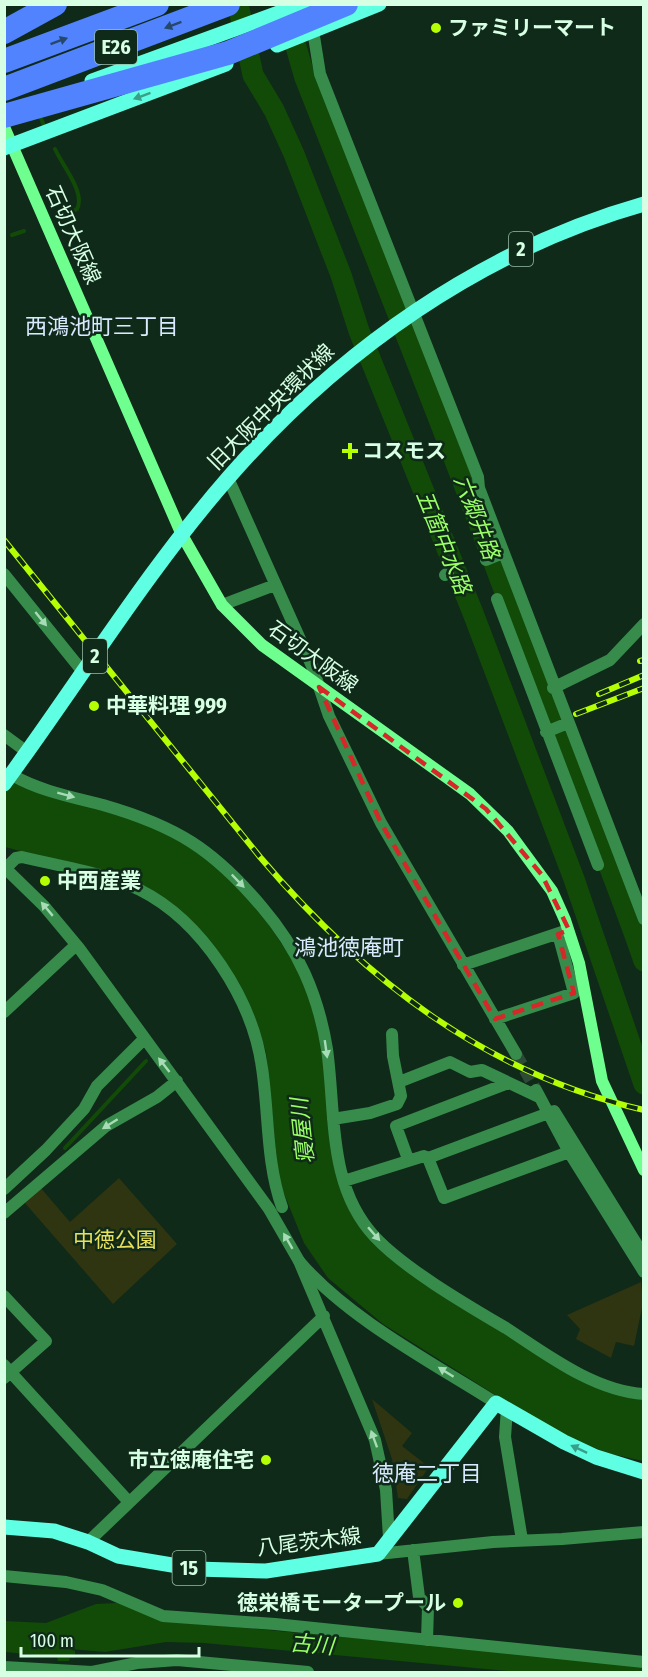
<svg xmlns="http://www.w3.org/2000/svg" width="648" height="1677" viewBox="0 0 648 1677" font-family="'Fira Sans Condensed','Noto Sans JP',sans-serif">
<rect width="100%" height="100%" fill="#0f2a19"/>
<path fill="#2f3411" d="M119 1178 177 1244 113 1304 24 1202 40 1187 70 1222Z
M641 1282 643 1303 634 1346 616 1342 611 1358 576 1339 580 1329 567 1315Z
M372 1399 412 1433 402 1446 429 1467 407 1499 398 1498 392 1459Z"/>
<path fill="#124a07" d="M4 779 23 787 157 827 200 851 260 911 304 978 323 1052 329 1116 361 1225 522 1344 643 1399V1461L607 1453 567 1436 497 1396 383 1324 328 1278 304 1243 279 1181 266 1052 260 1033 185 919 103 873 5 847Z
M117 1603 181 1622 643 1665V1672H519L204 1643 166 1642 105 1652 70 1649 75 1651V1658H70L69 1661H58L57 1657 5 1652 4 1621 46 1623 96 1604Z"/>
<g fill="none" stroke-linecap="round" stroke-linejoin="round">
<path stroke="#124a07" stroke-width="4" d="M40 116 44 126
M55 149C62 165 86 193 77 209L59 219
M12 235 24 231
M65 1148 146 1061"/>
<path stroke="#124a07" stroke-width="21" d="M238 4 253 75 274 110 294 154 341 275 359 331 473 613 574 879 644 1084
M291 17 292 33 305 78C386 283 467 488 543 694 576 784 613 871 644 961"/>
<path stroke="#2d4a37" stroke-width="12" stroke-dasharray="12 6" stroke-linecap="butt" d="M516 1054 536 1090"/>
<path stroke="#378c4b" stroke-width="12" d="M312 24 320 74 478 477 479 488 644 919
M228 478 312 666 329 716 381 823 516 1054
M486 560 503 553
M4 574 83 672
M445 575 448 573
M497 599 598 865
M222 605 275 585
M553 688 610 660 644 624
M546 732 568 723
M4 735 27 752
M12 775C40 791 72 797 103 805 176 826 213 849 262 907 298 949 318 994 327 1049 336 1113 327 1186 375 1237 405 1269 467 1305 506 1328 546 1354 594 1391 644 1394
M4 867 44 906 79 948 269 1209 299 1261 375 1440 386 1490 389 1538
M6 868 16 858 22 857C59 866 107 873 140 890 202 921 253 1000 262 1068 269 1114 266 1162 282 1207
M463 965 565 931
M4 1012 76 945
M495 1019 574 993 558 934
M399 1082 450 1062 470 1072 482 1070 539 1097
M536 1090 569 1152 644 1272
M333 1119 370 1113 397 1104 401 1096 393 1056 392 1034
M428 1158 444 1198 569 1152
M408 1159 396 1126 508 1083
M344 1181 424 1156 428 1158 554 1111 644 1256
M4 1189 46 1150 84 1109 97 1086 144 1039
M4 1213 106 1126 157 1097 177 1081
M4 1296 46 1341 4 1378
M4 1365 129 1502
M507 1408 505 1437 522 1540
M88 1542 324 1316
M413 1550 419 1597 428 1607 427 1640
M378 1554 493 1542 562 1539 644 1532
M4 1576 66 1582 102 1590 163 1616 275 1624 644 1662"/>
<path stroke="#378c4b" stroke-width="12" d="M299 1261C347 1318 433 1363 496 1403
M4 1667 92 1672 137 1663 177 1660 308 1672"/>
<path stroke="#6eff8f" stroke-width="12" d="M4 127 182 535 222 605 262 645 470 794 508 831 552 891 565 920 579 963 602 1081 644 1170"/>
<path stroke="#5effe3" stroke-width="15" d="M277 45 379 4
M92 81 303 4
M4 148 226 64
M4 784C79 682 146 572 229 477 339 351 481 250 644 204
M4 1527 54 1531 88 1542 118 1556 196 1569 266 1571 378 1554 496 1403 564 1442 596 1457 644 1472"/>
<path stroke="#5283ff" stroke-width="24" d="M4 32 55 4
M4 61 157 4
M4 89 228 4"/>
<g stroke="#b4ff03" stroke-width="6">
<path id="rail" d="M4 540 260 857C363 978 485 1074 644 1110
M640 661 644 660
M599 694 644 675
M576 714 644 688"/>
</g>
<use href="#rail" stroke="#0f2a19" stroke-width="4" stroke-dasharray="11" stroke-linecap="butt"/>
<path stroke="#5283ff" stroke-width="24" d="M4 116 228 53 346 4"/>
</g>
<defs><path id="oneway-solid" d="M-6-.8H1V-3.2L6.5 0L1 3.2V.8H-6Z" transform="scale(1.5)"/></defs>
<g fill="#26496a">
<use href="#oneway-solid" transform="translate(173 25) rotate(159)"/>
<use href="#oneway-solid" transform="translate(59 41) rotate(-20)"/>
</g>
<g fill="#3a9f88">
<use href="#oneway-solid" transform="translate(142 96) rotate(160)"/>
<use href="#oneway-solid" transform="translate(579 1449) rotate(-155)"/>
</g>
<g fill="#a7dcb6">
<use href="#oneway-solid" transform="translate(41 619) rotate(51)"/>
<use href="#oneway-solid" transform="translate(66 795) rotate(15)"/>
<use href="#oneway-solid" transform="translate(238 881) rotate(46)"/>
<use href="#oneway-solid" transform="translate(47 909) rotate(-130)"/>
<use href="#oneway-solid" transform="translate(326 1049) rotate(82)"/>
<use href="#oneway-solid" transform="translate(164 1065) rotate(-128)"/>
<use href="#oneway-solid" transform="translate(110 1124) rotate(148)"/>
<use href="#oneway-solid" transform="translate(374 1234) rotate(49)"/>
<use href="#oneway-solid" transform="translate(288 1241) rotate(-120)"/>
<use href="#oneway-solid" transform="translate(446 1372) rotate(-148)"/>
<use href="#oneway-solid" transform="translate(374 1439) rotate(-110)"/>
</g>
<path fill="none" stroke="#d62828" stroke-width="4.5" stroke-dasharray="12 8" stroke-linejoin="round" d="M319 687 486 809 542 875 569 930 558 934 574 993 495 1019 381 823Z"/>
<g fill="#b4ff03" stroke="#0f2a19" stroke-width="2">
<circle cx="436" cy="28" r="6"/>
<path d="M347 442h6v6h6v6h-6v6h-6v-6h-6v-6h6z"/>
<circle cx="94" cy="706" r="6"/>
<circle cx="45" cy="881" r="6"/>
<circle cx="266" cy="1460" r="6"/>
<circle cx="458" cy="1603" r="6"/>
</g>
<g text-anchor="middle" stroke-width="5" stroke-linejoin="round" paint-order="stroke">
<g fill="#0f2a19" stroke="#9bbfa7" stroke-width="1.5">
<rect x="95" y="30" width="42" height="34" rx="4.5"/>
<rect x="509" y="232" width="24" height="34" rx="4.5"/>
<rect x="83" y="639" width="24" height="34" rx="4.5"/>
<rect x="172.5" y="1551" width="33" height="34" rx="4.5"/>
</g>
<g font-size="20" font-weight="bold" fill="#d7ffe4">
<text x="116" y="54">E26</text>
<text x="521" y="256">2</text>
<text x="95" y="663">2</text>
<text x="189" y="1575">15</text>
</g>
<g font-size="21" font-weight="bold" fill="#d7ffe4" stroke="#0f2a19" text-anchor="start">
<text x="448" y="35">ファミリーマート</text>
<text x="362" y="458">コスモス</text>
<text x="106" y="713">中華料理 999</text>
<text x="57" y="888">中西産業</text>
<text x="254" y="1467" text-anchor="end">市立徳庵住宅</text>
<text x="446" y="1610" text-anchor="end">徳栄橋モータープール</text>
</g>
<g font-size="21" fill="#d7ffe4" stroke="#0f2a19">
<text transform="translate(73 235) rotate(66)" y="7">石切大阪線</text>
<text transform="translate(271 407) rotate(-45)" y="7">旧大阪中央環状線</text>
<text transform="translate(313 657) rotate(36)" y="7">石切大阪線</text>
<text transform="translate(309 1542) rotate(-7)" y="7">八尾茨木線</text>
</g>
<g font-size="21" fill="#e8e05b" stroke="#0f2a19">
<text x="115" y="1247">中徳公園</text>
</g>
<g font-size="22" fill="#d9eaff" stroke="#0f2a19">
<text x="102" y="334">西鴻池町三丁目</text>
<text x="349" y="955">鴻池徳庵町</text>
<text x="427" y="1481">徳庵二丁目</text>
</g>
<g font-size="22" font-style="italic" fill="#9aff65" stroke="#0f2a19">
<text transform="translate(477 517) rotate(69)" y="8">六郷井路</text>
<text transform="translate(444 542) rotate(68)" y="8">五箇中水路</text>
<text transform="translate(302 1131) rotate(-96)" y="8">寝屋川</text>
<text transform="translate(312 1644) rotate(5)" y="8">古川</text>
</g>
</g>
<rect width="648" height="1677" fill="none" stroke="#d7ffe4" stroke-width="12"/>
<path d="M21 1647v9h178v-9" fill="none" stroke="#d7ffe4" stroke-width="3"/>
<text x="30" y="1647" font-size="18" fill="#d7ffe4" stroke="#0f2a19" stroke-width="4.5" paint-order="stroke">100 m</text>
</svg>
